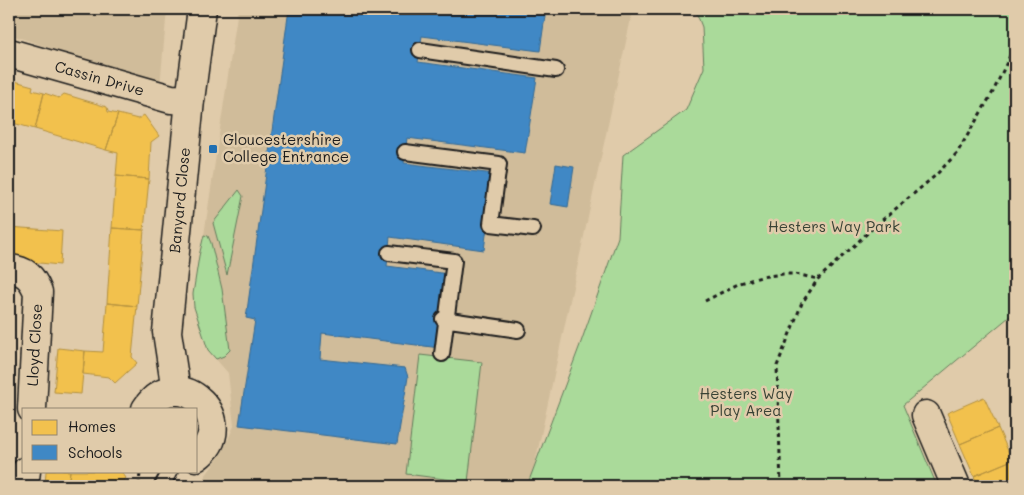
<svg xmlns="http://www.w3.org/2000/svg" width="1024" height="495" viewBox="0 0 1024 495" font-family="Mali,sans-serif">
<rect width="100%" height="100%" fill="#e0cbaa"/>
<filter id="ink" filterUnits="userSpaceOnUse"><feTurbulence type="fractalNoise" baseFrequency=".02" numOctaves="2"/><feDisplacementMap in="SourceGraphic" scale="10" xChannelSelector="R" yChannelSelector="G"/><feConvolveMatrix kernelMatrix="1 2 1 2 8 2 1 2 1" color-interpolation-filters="sRGB"/></filter>
<g filter="url(#ink)">
<path fill="#d0bc9a" d="M9 9H167L160 86 9 34Z
M238 9H633L530 486H194L203 479 222 453 234 426 228 373 208 350 194 307 193 294 199 256 204 235Z"/>
<path fill="#aada9a" stroke="#637b5b" d="M695 9H1015V312L903 405 937 486H527L580 345 618 237 623 155 686 110 704 68 702 27Z
M239 190 243 196 227 275 213 223Z
M204 235 208 236 211 243 222 289 230 350 224 356 216 359 208 350 194 307 193 294 199 256Z
M420 355 482 362 468 482 406 474Z"/>
<path fill="#f2c14e" stroke="#b2903f" d="M11 80 33 86 32 90 44 93 35 129 9 122V82H10Z
M44 93 59 98 64 94 107 107 108 112 118 114 106 150 35 129Z
M118 114 138 119 144 115 159 136 151 142 149 179 116 176 118 153 106 150Z
M116 176 149 179 144 230 112 228Z
M9 227 62 231 60 265 9 260Z
M112 228 144 230 137 306 107 303Z
M9 295 14 296 11 330H9Z
M107 303 137 306 132 357 137 363 115 383 109 377 83 374 85 351 103 352Z
M58 348 85 351 81 394 54 392Z
M984 397 998 428 960 444 947 413Z
M998 428 1012 460 974 476 960 444Z
M1012 460 1015 468V486H978L974 476Z
M46 471H70L68 486H45Z
M70 471H121L126 478 120 485V486H68Z"/>
<path fill="#3f88c5" stroke="#346892" d="M289 9H546L540 51 422 36 418 62 537 78 525 153 407 138 404 163 494 174 484 250 390 237 387 266 449 274 440 348 322 333 320 359 405 368 408 377 397 444 239 425 255 320 246 318Z
M556 164 574 167 568 207 550 204Z"/>
<g fill="none" stroke-linecap="round" stroke-linejoin="round">
<g stroke="#1c1c1c" stroke-width="18">
<path id="service" d="M420 50 556 70
M405 152 499 164 491 224 533 229
M389 253 454 261 442 354
M443 319 518 330
M162 486 170 471"/>
</g>
<g stroke="#1c1c1c" stroke-width="31">
<g id="minor">
<path id="s1" d="M9 53 171 99 190 100"/>
<path d="M9 269C25 270 32 277 38 292L32 409"/>
<path id="s2" d="M176 391 167 332 190 100 202 9"/>
<path d="M146 409C179 359 243 424 196 457"/>
<path d="M926 415 956 486"/>
<path d="M24 486 26 471"/>
</g>
</g>
<path stroke="#1c1c1c" stroke-width="3" stroke-dasharray="4 4" stroke-linecap="butt" d="M705 301 740 283 761 277 783 274H795L818 279
M139 486 140 471
M781 486 777 366 802 303 818 279 874 227 936 175 957 153 993 92 1015 45"/>
<use href="#service" stroke="#e0cbaa" stroke-width="14"/>
<use href="#minor" stroke="#e0cbaa" stroke-width="28"/>
</g>
</g>
<rect fill="#1f6fb2" stroke="#e0cbaa" stroke-width="2" x="208" y="144" width="10" height="10" rx="2.5"/>
<g text-anchor="middle" stroke-width="5" stroke-linejoin="round" paint-order="stroke">
<g font-size="15" fill="#1c1c1c" stroke="#e0cbaa">
<text dy="5" stroke="none"><textPath href="#s1" startOffset="94">Cassin Drive</textPath></text>
<text dy="5" stroke="none"><textPath href="#s2" startOffset="192">Banyard Close</textPath></text>
<text transform="translate(35 345) rotate(-87)" y="5">Lloyd Close</text>
</g>
<g font-size="15" fill="#1c1c1c" stroke="#e0cbaa" text-anchor="start">
<text x="223" y="145">Gloucestershire<tspan x="223" dy="17">College Entrance</tspan></text>
</g>
<g font-size="15" fill="#384235" stroke="#e0cbaa">
<text x="834" y="232">Hesters Way Park</text>
<text x="746" y="399">Hesters Way<tspan x="746" dy="17">Play Area</tspan></text>
</g>
</g>
<rect width="1024" height="495" fill="none" stroke="#e0cbaa" stroke-width="30"/>
<rect x="15" y="15" width="994" height="465" fill="none" stroke="#1c1c1c" stroke-width="2" filter="url(#ink)"/>
<rect x="22" y="408" width="175" height="65" fill="#e0cbaa" stroke="#928571"/>
<rect x="32" y="420" width="25" height="15" fill="#f2c14e" stroke="#928571"/>
<text x="68" y="432" font-size="15" fill="#1c1c1c">Homes</text>
<rect x="32" y="445" width="25" height="15" fill="#3f88c5" stroke="#928571"/>
<text x="68" y="458" font-size="15" fill="#1c1c1c">Schools</text>
</svg>
